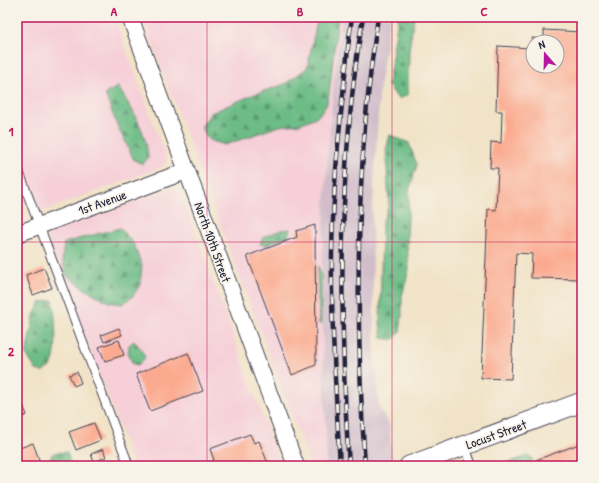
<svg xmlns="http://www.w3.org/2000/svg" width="599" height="483" viewBox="0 0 599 483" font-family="'Patrick Hand',sans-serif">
<defs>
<pattern id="forest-firs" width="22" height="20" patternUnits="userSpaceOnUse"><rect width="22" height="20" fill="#6dbc86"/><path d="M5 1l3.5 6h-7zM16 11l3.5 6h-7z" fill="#59986f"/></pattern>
</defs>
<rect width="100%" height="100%" fill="#f7f3e8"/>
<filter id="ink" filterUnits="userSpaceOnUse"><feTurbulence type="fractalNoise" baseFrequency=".025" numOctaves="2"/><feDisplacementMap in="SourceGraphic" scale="8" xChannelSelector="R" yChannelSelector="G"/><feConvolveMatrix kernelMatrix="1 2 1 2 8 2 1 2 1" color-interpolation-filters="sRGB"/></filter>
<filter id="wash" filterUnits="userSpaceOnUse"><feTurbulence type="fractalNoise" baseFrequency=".012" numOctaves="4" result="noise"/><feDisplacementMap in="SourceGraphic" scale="16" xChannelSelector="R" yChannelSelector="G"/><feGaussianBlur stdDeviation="0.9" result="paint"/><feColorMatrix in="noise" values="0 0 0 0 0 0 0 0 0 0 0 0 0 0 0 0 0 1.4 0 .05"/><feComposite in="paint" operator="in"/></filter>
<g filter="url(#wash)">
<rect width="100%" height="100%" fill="#f1e3c7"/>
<path fill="#f6cfd8" d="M17 17H114L167 160 164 166 43 211 36 204 17 152Z
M142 17H342L334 79 327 165 322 262 323 348 327 466H311Z
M172 188 177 189 181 194 281 466H134L47 236 52 232Z"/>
<path fill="#d1bdca" d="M342 17H390L380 82 372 219 374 343 379 408 389 424 392 458 372 466H327L323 348 322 262 327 165 334 79Z"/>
<path fill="url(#forest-firs)" stroke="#486f60" d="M318 17H338L329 94 326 106 318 116 300 124 279 126 225 145 209 140 201 127 211 113 252 95 285 84 307 68Z
M398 17H414L409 50 408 95 398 99 388 85Z
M118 87C132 109 147 132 148 158L143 164 134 160 117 125 105 94Z
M390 135 409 143 417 165 409 191 407 244 409 269 402 296V316L400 332 393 340 382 338 380 323 382 223 389 205 386 150Z
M120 228 133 243 142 265 140 285 132 297 122 304 109 302 85 289 66 275 62 258 64 243 82 238Z
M290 229 288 236 267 245 260 244 263 237 281 230Z
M318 266 321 273V325L319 324 317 271Z
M53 300C55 315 59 353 51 366 49 368 45 370 43 372L36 370 26 354 34 315 41 302Z
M134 341 142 350 145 358 138 365 133 364 128 354 129 345Z
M67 452 71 466H47L53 453Z
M528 456 532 458 531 466H498Z"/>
<g id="blocks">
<path fill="#fbaa8f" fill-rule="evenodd" d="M544 30 582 32V279L531 278 532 254 516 253 511 379 481 378 488 209 496 210 498 168H490L491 142 501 143 502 111H496L498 46 531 48 532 38 544 39ZM533 42H557V66H533Z
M315 225 316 365 292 375 247 256 297 237 296 231Z
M44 268 52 288 33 295 26 275Z
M119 328 122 335 104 342 101 335Z
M119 340 124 355 105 361 99 347Z
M188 353 203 391 150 411 136 374Z
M77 372 81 383 74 386 69 375Z
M18 393 27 415 17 419V394Z
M94 423 101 440 76 450 69 432Z
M250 434 254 443 259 441 269 466H212L210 462 214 460 210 449Z
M33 443 41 465 37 466H17V449Z
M582 443V466H539L536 460Z
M103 449 106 457 94 462 91 454Z"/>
</g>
</g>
<g filter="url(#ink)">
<use href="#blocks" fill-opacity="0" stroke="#413f50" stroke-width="1"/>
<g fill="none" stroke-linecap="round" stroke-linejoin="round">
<g stroke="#413f50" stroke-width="10">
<path id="service" d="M17 166 129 466
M465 446 472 466"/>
</g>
<g stroke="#413f50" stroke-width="18">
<path id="minor" d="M130 17 296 466
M17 234 186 171"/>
</g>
<g stroke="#413f50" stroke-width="21">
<path id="tertiary" d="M409 466 582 402"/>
</g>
<use href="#service" stroke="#fff" stroke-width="8"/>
<use href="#minor" stroke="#fff" stroke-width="16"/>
<use href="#tertiary" stroke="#fff" stroke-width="19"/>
<g stroke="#22223b" stroke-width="4.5">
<path id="rail" d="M340 466C336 395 331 325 332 254 333 182 341 111 349 39L352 17
M349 466C339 316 338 165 363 17
M365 466C355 316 355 166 378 17"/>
</g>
<use href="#rail" stroke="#f7f3e8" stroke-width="3" stroke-dasharray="9" stroke-linecap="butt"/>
</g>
</g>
<path fill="none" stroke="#c2185b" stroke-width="1" stroke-opacity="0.55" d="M207 17V466M392 17V466M17 242H582"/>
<g text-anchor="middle" stroke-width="3.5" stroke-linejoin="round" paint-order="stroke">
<g font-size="13" fill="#22223b" stroke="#f7f3e8">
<text transform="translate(102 202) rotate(-20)" y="5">1st Avenue</text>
<text transform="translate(213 242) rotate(70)" y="5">North 10th Street</text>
<text transform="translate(496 434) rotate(-20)" y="5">Locust Street</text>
</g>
</g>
<rect width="599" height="483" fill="none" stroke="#f7f3e8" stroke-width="44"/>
<g transform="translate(545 54) rotate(340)"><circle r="19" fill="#f7f3e8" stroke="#a29fa3"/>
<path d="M0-3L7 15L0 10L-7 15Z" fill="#b5179e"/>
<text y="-6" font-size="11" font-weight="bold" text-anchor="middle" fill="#22223b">N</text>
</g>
<rect x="22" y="22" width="555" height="439" fill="none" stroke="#c2185b" stroke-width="1.5"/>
<g font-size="13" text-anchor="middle" font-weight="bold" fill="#c2185b">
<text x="114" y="16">A</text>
<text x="300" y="16">B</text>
<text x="484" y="16">C</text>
<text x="11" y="136">1</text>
<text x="11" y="356">2</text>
</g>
</svg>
